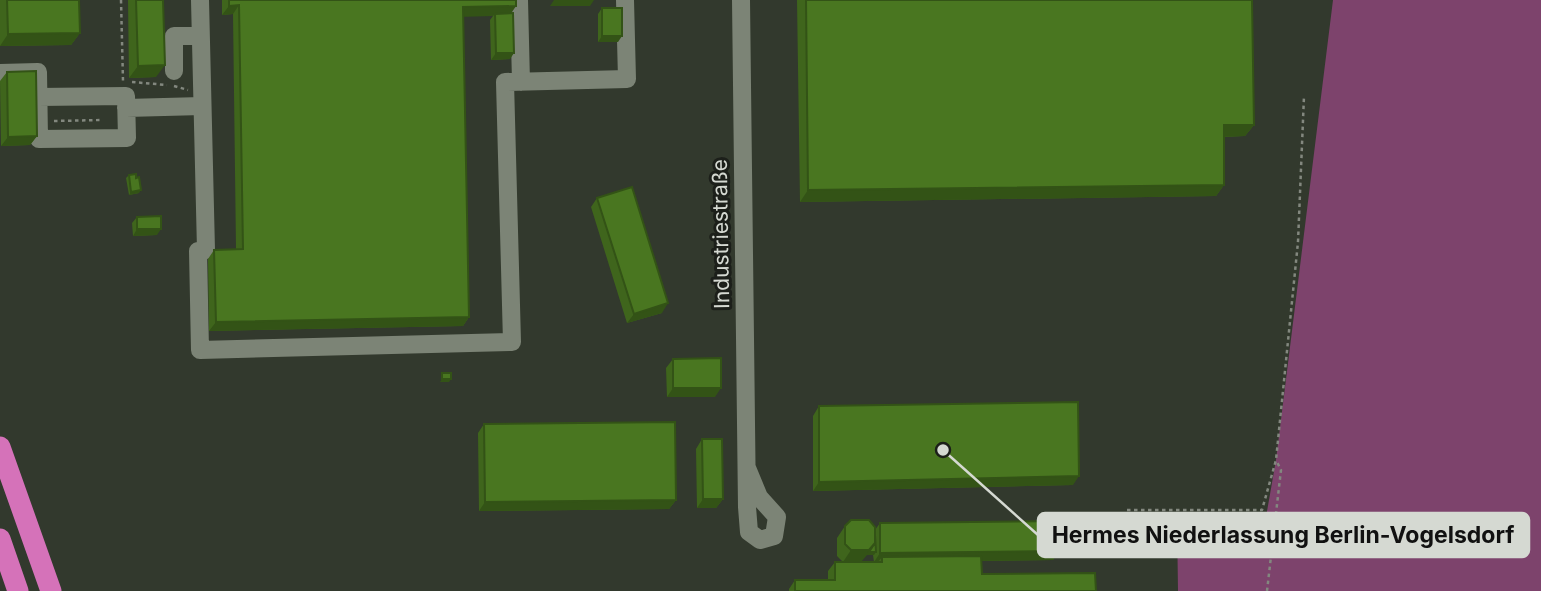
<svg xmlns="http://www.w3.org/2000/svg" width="1541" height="591" viewBox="0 0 1541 591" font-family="Inter,sans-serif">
<rect width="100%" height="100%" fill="#32392d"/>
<path fill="#7d436c" d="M1333 0H1541V591H1178L1177 520 1266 517 1276 460Z"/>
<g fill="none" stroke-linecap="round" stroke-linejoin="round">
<path stroke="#83887f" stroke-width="2.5" stroke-dasharray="3.5 3.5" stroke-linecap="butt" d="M121 0 123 81
M132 82 167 85
M174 86 188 90
M54 121 102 120
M1127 510H1262L1276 460 1298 242 1304 96
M1267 591 1281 470 1276 460"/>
<path stroke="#7c8476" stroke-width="18" d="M200 0 206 250 198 251 200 350 512 342 505 82 627 79 625 0
M519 0 521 82
M741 0 747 507 749 532 760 540 774 536 777 517 759 497 747 468
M174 71V36H200
M0 73 38 72 39 139 127 138 126 96 38 97
M126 108 202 106"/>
<path stroke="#d572b9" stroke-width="21" d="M0 447 51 591
M0 539 18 591"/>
</g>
<path fill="#3f651c" d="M0 0H79L80 33 71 45 0 46Z
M128 0H163L156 77 129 78Z
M222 0H516L511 13 510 59 491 60 490 20 493 16H463L469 317 463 326 209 331 208 259 214 250 236 249 233 14 222 15Z
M797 0H1252L1254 125 1245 136 1224 137V185L1216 196 800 202Z
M602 8 618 42H598V14Z
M7 72 37 136 30 145 1 146 0 81Z
M129 175 139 193 129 195 126 178Z
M597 198 662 313 627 323 591 207Z
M137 217 157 235 133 236 132 223Z
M673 359 715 397H667L666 368Z
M819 406 1073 485 813 491V416Z
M484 424 676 500 669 509 479 511 478 433Z
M702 439 723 499 716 508H697L696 449Z
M880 523 1059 530 1092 552H1058L1053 560 982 561V574L1096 591H789V589L795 580H828V571L835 562H874L873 555H867L843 562 837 556V538L845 526 875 530Z"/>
<path fill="#335316" d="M554 0H594L590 6H550Z
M239 5 233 14 222 15 229 6Z
M516 6 510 15 495 14 493 16 457 17 463 7Z
M80 33 71 45 0 46 8 34Z
M602 36H622L618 42H598Z
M496 53H514L510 59 491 60Z
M165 65 156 77 129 78 138 66Z
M1224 125H1254L1245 136 1216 137Z
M37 136 30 145 1 146 8 137Z
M1224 185 1216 196 800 202 808 190Z
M141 190 139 193 129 195 131 192Z
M137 229H161L157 235 133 236Z
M668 303 662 313 627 323 634 314Z
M469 317 463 326 209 331 216 322Z
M442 379H451L449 382H440Z
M673 388H721L715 397H667Z
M1079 476 1073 485 813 491 819 482Z
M703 499H723L716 508H697Z
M676 500 669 509 479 511 485 502Z
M1098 542 1092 552H1058L1053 560 882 562V557L878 562H874L880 553 1059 543Z
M875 543 876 552 874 555H867L861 562H843L851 550Z"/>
<path fill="#497620" stroke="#335316" stroke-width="2" d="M7 0H79L80 33 8 34Z
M136 0H163L165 65 138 66Z
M229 0H516V6L463 7 469 317 216 322 214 250 243 249 239 5 229 6Z
M806 0H1252L1254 125H1224V185L808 190Z
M602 8H622V36H602Z
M513 13 514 53H496L495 14Z
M36 71 37 136 8 137 7 72Z
M136 174V178L139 177 141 190 131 192 129 175Z
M632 187 668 303 634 314 597 198Z
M161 216V229H137V217Z
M721 358V388H673V359Z
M442 373H451V379H442Z
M1078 402 1079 476 819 482V406Z
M675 422 676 500 485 502 484 424Z
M702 439H722L723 499H703Z
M851 520H869L875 527V543L869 550H851L845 544V526Z
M1059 521V530H1098V542L1059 543V551L880 553V523Z
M875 535 876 552H869L875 543Z
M981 556 982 574 1095 573 1096 591H795V580H835V562H882V557Z"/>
<g text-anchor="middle" stroke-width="6" stroke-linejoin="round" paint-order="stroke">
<g font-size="21" fill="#d5d9d2" stroke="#1c1f1a">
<text transform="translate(721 234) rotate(-91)" y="7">Industriestraße</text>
</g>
</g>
<path fill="none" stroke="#d5d9d2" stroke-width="2.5" d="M943 450L1038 535"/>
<circle fill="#d5d9d2" stroke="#1c1f1a" stroke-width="2.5" cx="943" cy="450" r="7"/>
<rect fill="#d5d9d2" stroke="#d5d9d2" stroke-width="2.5" x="1038" y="513" width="491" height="44" rx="7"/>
<g font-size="23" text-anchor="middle" font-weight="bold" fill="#111">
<text x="1283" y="543">Hermes Niederlassung Berlin-Vogelsdorf</text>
</g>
</svg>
